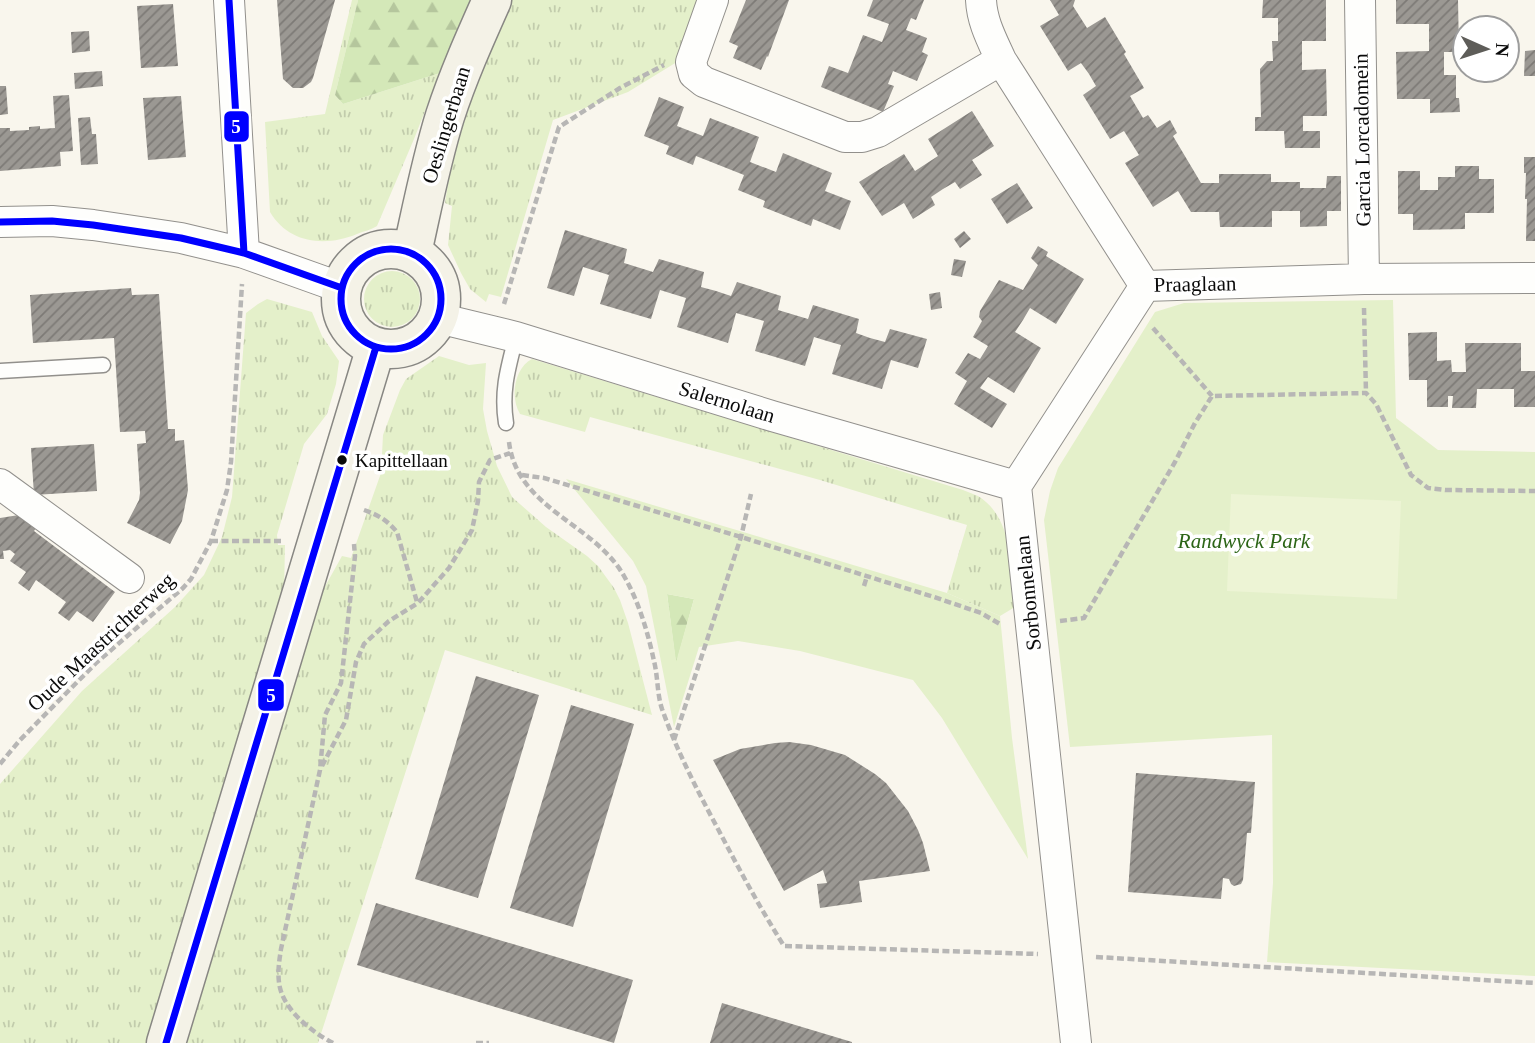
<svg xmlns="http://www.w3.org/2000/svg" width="1535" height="1043" viewBox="0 0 1535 1043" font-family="Georgia,serif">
<defs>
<pattern id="grass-tufts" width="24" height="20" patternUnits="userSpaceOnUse" patternTransform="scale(1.75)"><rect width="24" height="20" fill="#e4f0ca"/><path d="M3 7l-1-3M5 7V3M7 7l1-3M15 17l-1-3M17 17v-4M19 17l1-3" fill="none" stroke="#c2ccac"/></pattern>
<pattern id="forest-firs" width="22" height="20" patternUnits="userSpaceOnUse" patternTransform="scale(1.75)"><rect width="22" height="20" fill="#d4e8b8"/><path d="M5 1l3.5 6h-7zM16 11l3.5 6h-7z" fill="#b5c69d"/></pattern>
<pattern id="building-hatch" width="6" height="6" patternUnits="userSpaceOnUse" patternTransform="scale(1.75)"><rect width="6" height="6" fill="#9b9893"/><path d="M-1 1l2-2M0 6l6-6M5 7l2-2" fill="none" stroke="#7d7a76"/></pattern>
</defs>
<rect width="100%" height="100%" fill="#f9f6ed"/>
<path fill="url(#grass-tufts)" d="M352 0H358L335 95 343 104 440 73 414 139 377 226C371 230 364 231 357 234 326 247 289 244 270 212L265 122 325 114Z
M510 0H707L685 57 628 92 553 120 501 297 489 294 486 302 470 289 461 273 448 245 452 206 445 203 453 151 496 26Z
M364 299a28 28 0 1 1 56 0a28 28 0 1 1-56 0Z
M267 299 312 312 322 336 339 361 336 384 327 414 304 444 277 535 278 545H285L284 593 146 1043H0V784L82 691 175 607 204 575 222 537 232 497 246 313 258 304Z
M439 356 469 365 486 363 483 409 487 431 497 466 512 497 546 527 587 556 598 566 614 588 620 600 628 623 652 715 445 650 318 1043H183L318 599 342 556 351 558 381 473 383 435 400 390 406 379Z
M532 359 963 490C968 492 973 494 978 496 1014 518 1011 570 1015 607L1000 616 947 593 967 525 820 480 590 417 585 432 520 414C510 398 514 368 532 359Z"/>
<path fill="url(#forest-firs)" d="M358 0H474L440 73 343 104 335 95Z
M667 594 694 599 676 664Z"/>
<path fill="#e4f0ca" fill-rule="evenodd" d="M1393 300 1396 418 1438 450 1535 452V976L1267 962 1273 883 1272 735 1070 747 1044 520 1050 491 1058 468 1155 312 1184 303Z
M566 479 947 593 1000 616 1012 738 1028 859 942 718 913 680 800 651 738 641 699 647 674 727 646 586 633 561ZM667 594 694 599 676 662V661Z"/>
<path fill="#edf4d5" d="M1231 494 1401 501 1397 599 1227 591Z"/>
<path fill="url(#building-hatch)" d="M277 0H335L313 78 311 82 303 88H293L283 79Z
M746 0H789L768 57 767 56 761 70 733 58 738 46 729 42Z
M873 0H924L916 20 911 18 906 30 927 38 922 52 928 55 917 81 893 71 888 84 894 86 883 112 821 87 829 66 848 73 863 35 882 42 889 24 867 16Z
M1050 0H1075L1073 6 1087 28 1105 17 1126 52 1124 54 1144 88 1130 96 1143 118 1148 115 1157 128 1170 120 1177 133 1173 136 1201 183H1219V174H1271V182H1300V188H1326L1327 176H1341V211H1327V226L1300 227V211H1272V227H1220L1219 212H1191L1178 191 1153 207 1125 163 1139 155 1124 131 1110 139 1083 95 1096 86 1089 74 1081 63 1068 71 1040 26 1059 15Z
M1263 0H1326V41H1302V70L1326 69 1327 116H1303V131H1320V148H1285L1284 131H1255V117H1261L1260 69 1267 61H1273L1272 41H1278V18H1262Z
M1396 0H1458L1459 52H1444V75H1456V98H1459L1460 112 1430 113V99H1397L1396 52 1429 51V24H1396Z
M173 4 178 66 141 68 137 6Z
M89 31 90 51 72 53 71 32Z
M1535 50V76H1524L1525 51Z
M102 71 103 86 75 89 74 73Z
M0 86H6L8 114 0 115Z
M69 95 73 151 60 152 61 166 0 171V128H10V131L29 130V127L40 126V129L55 128 53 96Z
M181 96 186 157 148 160 143 98Z
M659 97 684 107 677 126 703 136 710 118 759 137 750 162 776 172 783 153 832 173 825 191 851 201 840 230 813 219 811 226 763 207 765 201 738 190 744 175 696 156 693 165 666 154 669 146 644 136Z
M972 111 994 146 972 160 982 175 960 189 955 182 943 189 931 197 935 205 913 219 904 203 882 216 859 182 904 154 915 171 938 156 928 139Z
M90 117 92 134H96L98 164 81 165 78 118Z
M1524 157H1535V241H1526L1527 199H1525L1526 173H1524Z
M1455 166H1479V179H1494V213H1465V229L1413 230V214H1398V171H1420V190H1438V177H1455Z
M1017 183 1033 208 1007 224 991 199Z
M565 230 627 249 624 263 653 272 659 259 704 272 701 287 716 291 731 296 737 282 781 296 778 310 808 319 813 305 859 319 856 333 870 338 885 342 890 329 927 339 918 368 891 360 882 389 832 374 841 345 827 341 814 337 805 366 755 351 764 321 736 313 728 343 677 327 686 298 660 290 651 319 600 304 609 275 583 267 574 296 547 288Z
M964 231 971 239 960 248 954 239Z
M1038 246 1048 252 1046 256 1084 279 1056 324 1030 308 1023 320 1015 332 1041 348 1014 393 988 377 980 388 1007 404 992 428 954 404 967 381 955 373 968 353 980 359 988 346 973 337 982 321 979 317 980 311 999 280 1023 290 1038 265 1031 258Z
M954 259 966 261 962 277 951 275Z
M131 288 132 295 159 294 168 429H175V441L184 440 188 490 182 521 170 544 127 523 139 500 140 493 137 444 146 443 145 431 120 432 114 338 33 343 30 295Z
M940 292 942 308 931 310 929 294Z
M1437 332V361L1451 360 1452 372H1466L1465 343H1521V371H1535V407H1514V389H1477L1476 408H1452L1453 396H1448V407H1427V380H1409L1408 333Z
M94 444 97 491 34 495 31 448Z
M19 515 36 528 34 531 115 592 93 622 77 611 69 621 58 613 66 602 36 580 29 591 18 583 26 572 10 561 15 554 10 550 3 551 4 559H0V518Z
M476 676 539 695 478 898 415 879Z
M571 705 634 724 573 927 510 908Z
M789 742 811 745 845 755 875 774 886 783 908 811 918 830 923 843 930 871 859 881 862 902 820 908 817 884 827 883 823 870 784 891 713 760 740 749 775 743Z
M1136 773 1255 782 1251 833H1247L1243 880 1241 884 1234 886 1231 884 1229 879 1223 878 1221 899 1128 892Z
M376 903 633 980 614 1043 357 965Z
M722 1003 852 1042V1043H710Z"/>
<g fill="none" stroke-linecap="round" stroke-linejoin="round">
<g stroke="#92908c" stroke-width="17">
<path id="lane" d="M0 371 103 365
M506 423C501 391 508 368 516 337"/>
</g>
<g stroke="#92908c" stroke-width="32">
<path id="street" d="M229 0 244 253
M713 0 691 62 694 74 704 82 845 137H862L878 132 1001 60
M981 0C982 22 992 40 1001 60L1145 286
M1360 0 1364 279
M0 222 52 221 93 225 181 238 244 253 342 288
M1145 286 1364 279 1535 278
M438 318 516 337 772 416 1016 486
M0 484 129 578
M1076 1043 1016 486 1145 286"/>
</g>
<g stroke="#888783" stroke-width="41">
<path id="secondary" d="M341 299a50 50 0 1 1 100 0a50 50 0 1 1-100 0Z
M412 253C422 208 431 161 445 116 458 76 475 38 492 0
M166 1043 376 347"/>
</g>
<path stroke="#b7b6b5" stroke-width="4.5" stroke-dasharray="7 3.5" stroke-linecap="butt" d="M504 304 559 127 620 88 664 65
M1364 308 1366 393
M1153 328 1212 396
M509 442C517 509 594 523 624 576 639 602 648 633 654 661 658 677 657 694 662 709 677 751 697 790 718 829 739 869 760 908 784 946L1038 954
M522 475 544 478 741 537 934 597 981 613 1000 624
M364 510C378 515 387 520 397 532L417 602
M211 541H283
M864 586 867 576
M1060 621 1084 618 1175 462 1195 423 1212 396 1366 393 1376 404 1411 475 1428 488 1445 490 1535 491
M674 740 741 537 751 494
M0 764 20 740 96 663 183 588 191 579 211 541 227 490 231 462 242 284
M322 766 346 720 356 662 364 644 389 621 418 603 449 568 472 530 478 501 479 482 490 460 510 453
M1096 957 1535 983
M333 1043C312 1032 286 1012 280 988 277 975 279 962 281 949L320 770 325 715 341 683 355 556 354 544
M476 1043H489"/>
<use href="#lane" stroke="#fefefc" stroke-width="14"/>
<use href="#street" stroke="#fefefc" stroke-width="30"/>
<use href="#secondary" stroke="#f4f2e7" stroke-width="38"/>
<g stroke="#fff" stroke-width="12">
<path id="bus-1" d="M229 0 244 253
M0 222 52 221 93 225 181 238 244 253 342 288
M341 299a50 50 0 1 1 100 0a50 50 0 1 1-100 0Z
M166 1043 376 347"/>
</g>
<use href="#bus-1" stroke="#00f" stroke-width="7"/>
</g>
<circle fill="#0a0a0a" stroke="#fff" stroke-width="2.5" cx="342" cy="460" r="6"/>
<g text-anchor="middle" stroke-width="7" stroke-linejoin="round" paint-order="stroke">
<g font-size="19" fill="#0a0a0a" stroke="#fff" text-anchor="start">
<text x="355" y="467">Kapittellaan</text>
</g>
<g font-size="21" fill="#0a0a0a" stroke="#fff">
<text transform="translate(446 125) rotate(-73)" y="7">Oeslingerbaan</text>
<text transform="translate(1362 140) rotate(-91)" y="7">Garcia Lorcadomein</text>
<text transform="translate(1195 284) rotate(-1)" y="7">Praaglaan</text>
<text transform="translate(727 402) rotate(17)" y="7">Salernolaan</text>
<text transform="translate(1028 593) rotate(-96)" y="7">Sorbonnelaan</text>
<text transform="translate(101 642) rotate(-43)" y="7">Oude Maastrichterweg</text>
</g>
<g font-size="21" font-style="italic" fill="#2c6517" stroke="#fff">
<text x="1244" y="548">Randwyck Park</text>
</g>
</g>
<g stroke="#fff" stroke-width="2.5">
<rect x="223" y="110" width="27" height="33" rx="7" fill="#00f"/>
<rect x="257" y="678" width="28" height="34" rx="7" fill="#00f"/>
</g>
<g font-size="19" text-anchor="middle" font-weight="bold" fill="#fff">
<text x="236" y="133">5</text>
<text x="271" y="702">5</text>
</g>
<g transform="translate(1486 49) rotate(93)"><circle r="33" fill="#ffffff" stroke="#9d9d9d" stroke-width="2"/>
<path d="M0-5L12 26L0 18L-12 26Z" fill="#5e5d59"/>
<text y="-10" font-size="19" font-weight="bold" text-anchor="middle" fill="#0a0a0a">N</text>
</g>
</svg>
